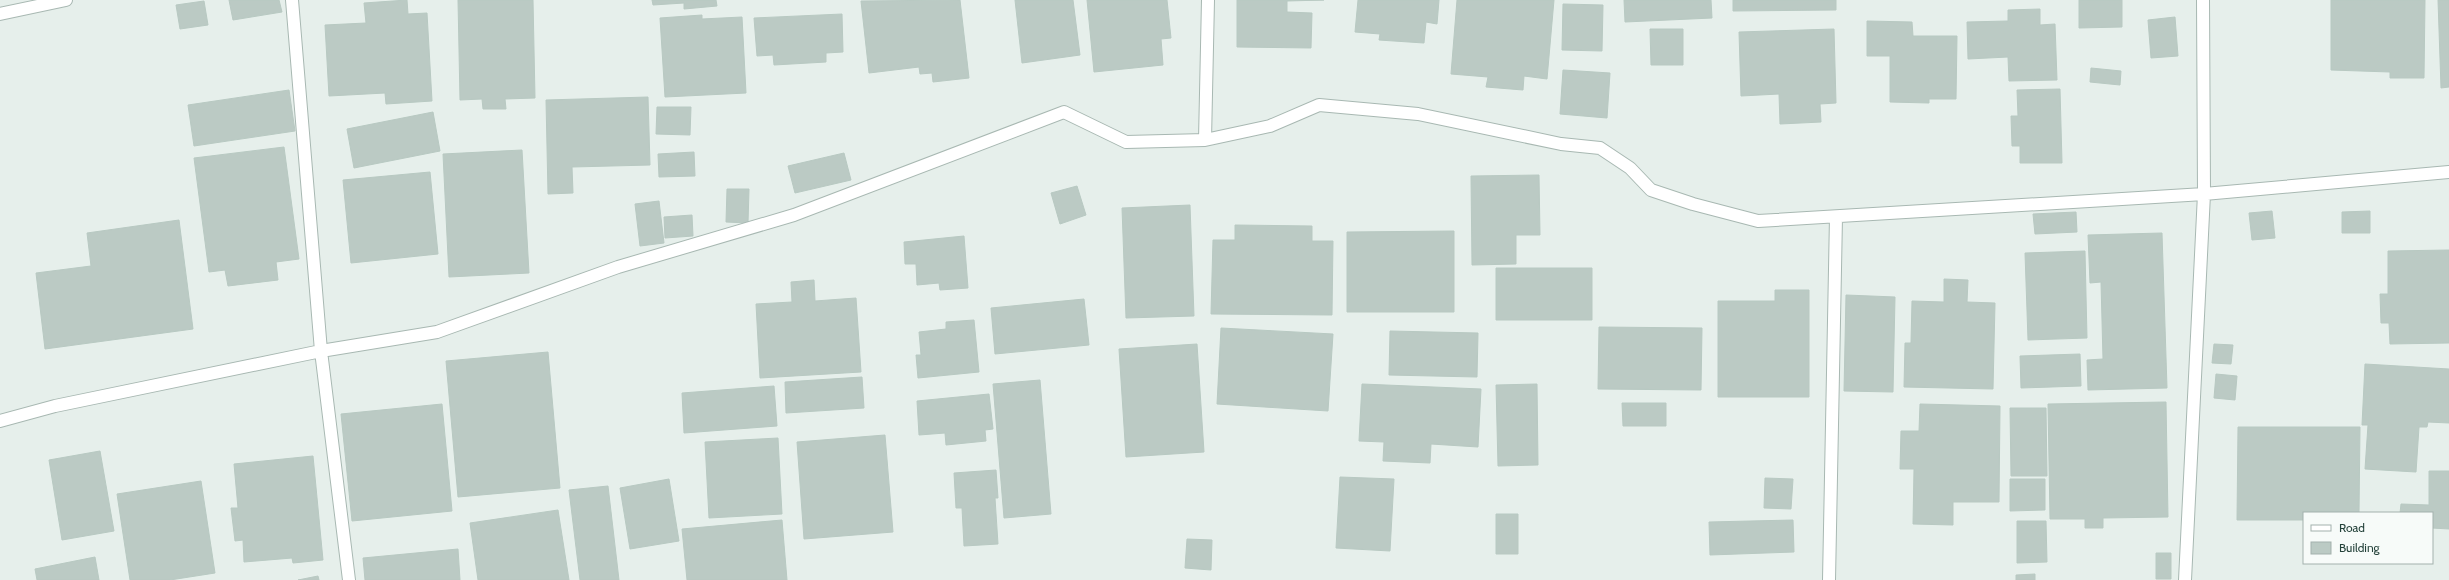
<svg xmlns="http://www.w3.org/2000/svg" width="2449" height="580" viewBox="0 0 2449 580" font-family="Cabin,sans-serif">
<rect width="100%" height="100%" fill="#e6efeb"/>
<path fill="#bbcac4" stroke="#b8c9c2" d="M229 0H279L282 12 233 20Z
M407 0 408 14 427 13 432 101 386 104 385 93 329 96 325 25 366 23 364 3Z
M458 0H533L535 98 505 99 506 109H483L482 99 460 100Z
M652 0H716L717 6 684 9V3L653 5Z
M960 0 969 78 933 82 932 73 920 74 919 67 869 73 861 1Z
M1015 0H1073L1080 55 1022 63Z
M1087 0H1167L1171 38 1161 39 1163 65 1094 72Z
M1237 0H1324L1287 1V12L1312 13 1311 48 1237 47Z
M1358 0H1439L1437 24 1426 22 1424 43 1379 40 1380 34 1355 32Z
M1457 0H1554L1547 79 1524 76 1523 90 1486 87 1488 77 1451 74Z
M1624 0H1711L1712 18 1625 22Z
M1733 0H1836V10L1733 11Z
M2079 0H2122V27L2079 28Z
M2331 0H2425L2424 78H2390V72L2331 70Z
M2438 0H2449V87L2441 88Z
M204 1 208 25 180 29 176 5Z
M1563 4 1603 5 1602 51 1562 50Z
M2040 9V25L2055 24 2057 80 2009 81 2008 57 1968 59 1967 22 2008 21V10Z
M842 14 843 52 826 53V62L774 65 773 55 757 56 754 18Z
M702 15V19L742 17 746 93 665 97 660 18Z
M2175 17 2178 56 2151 58 2148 20Z
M1867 21 1912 22 1913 36H1957L1956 99H1929V103L1890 102V56H1867Z
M1650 29H1683V65H1651Z
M1834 29 1836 103 1820 104 1821 122 1780 124 1779 94 1741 96 1739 32Z
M2091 68 2121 71 2120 85 2090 82Z
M1563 70 1610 73 1607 118 1560 114Z
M2060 89 2062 163H2020V146H2012L2011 116H2018L2017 90Z
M289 90 295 131 194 146 188 105Z
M648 97 650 165 572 167 573 193 548 194 546 100Z
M657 107H691L690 135 656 134Z
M433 112 440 151 354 168 347 129Z
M284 147 299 259 276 262 278 280 228 286 225 270 209 272 194 158Z
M522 150 529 273 449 277 443 154Z
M694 152 695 176 659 177 658 154Z
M844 153 851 180 795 193 788 166Z
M430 172 438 254 351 263 343 180Z
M1539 175 1540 235H1516V264L1472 265 1471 176Z
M1077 186 1086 215 1060 224 1051 193Z
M727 189H749L748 223 726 222Z
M659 201 664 243 640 246 635 204Z
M1190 205 1194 316 1126 318 1122 208Z
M2272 211 2275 238 2252 240 2249 213Z
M2370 211V233H2342V212Z
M2076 212 2077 232 2035 234 2033 214Z
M692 215 693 236 665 238 664 217Z
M179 220 193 329 45 349 36 273 91 266 87 233Z
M1235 225 1312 226V241H1333L1332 315 1211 314 1213 240H1235Z
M1454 231V312H1347V232Z
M2162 233 2167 388 2088 390 2087 360 2103 359 2101 282 2090 283 2088 235Z
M964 236 968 288 940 290 939 283 917 285 916 264H905L904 242Z
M2449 250V343L2390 344 2389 323H2381L2380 294H2388V251Z
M2085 251 2087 338 2028 340 2025 253Z
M1496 268H1592V320H1496Z
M1944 279 1968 280 1967 302 1995 303 1993 389 1904 387 1905 343H1911L1912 301 1944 302Z
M814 280 815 301 856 298 861 372 760 378 756 304 792 302 791 282Z
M1775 290H1809V397H1718V301H1775Z
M1846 295 1895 297 1893 392 1844 391Z
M1084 299 1089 345 995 354 991 308Z
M974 320 979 372 918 378 916 355H921L919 332 946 329V322Z
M1599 327 1702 328 1701 390 1598 389Z
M1221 328 1333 334 1328 411 1217 404Z
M1390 331 1478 333 1477 377 1389 375Z
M1197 344 1204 452 1126 457 1119 349Z
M2214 344 2233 345 2231 364 2212 363Z
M548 352 560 488 458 497 446 361Z
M2080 354 2081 386 2021 388 2020 356Z
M2365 364 2449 369V423L2428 422 2427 427H2419L2416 472 2365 469 2368 425H2362Z
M2216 374 2237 376 2235 400 2214 398Z
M862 377 864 408 786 413 785 382Z
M1040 380 1051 514 1004 518 993 384Z
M1362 384 1481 389 1478 447 1431 444 1430 463 1383 461 1384 442 1359 441Z
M1537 384 1538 465 1498 466 1496 385Z
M774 386 777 426 684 433 682 393Z
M989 394 993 429 985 430 986 441 946 445 945 433 919 435 917 401Z
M2166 402 2168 517 2103 518V528H2085V519H2050L2048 404Z
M1622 403H1666V426H1623Z
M442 404 452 511 352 521 341 414Z
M1920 404 2000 406 1999 502H1953V525L1913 524 1914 469H1900L1901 431H1919Z
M2010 408H2046L2047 476H2011Z
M2238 427H2360L2359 513H2304V520H2237Z
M885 435 893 532 804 539 797 442Z
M778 438 782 514 709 518 705 442Z
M100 451 114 531 62 540 49 460Z
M313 456 323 560 293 563 292 558 244 562 243 540 235 541 231 508H238L234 464Z
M996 470 998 498H995L998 544 964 546 962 508H956L954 473Z
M2429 471H2449V529L2432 528V513H2400L2401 504 2429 505Z
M1340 477 1394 479 1390 551 1336 548Z
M1765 478 1793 479 1791 509 1764 508Z
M669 479 679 541 630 549 620 488Z
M2010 479H2045V510L2010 511Z
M201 481 215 573 170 580H130L117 494Z
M608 486 619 580H580L569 490Z
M558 510 569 580H478L470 523Z
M1496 514H1518V554H1496Z
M782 520 787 580H687L682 529Z
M1793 520 1794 552 1710 555 1709 522Z
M2017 521H2046L2047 562 2017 563Z
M1187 539 1212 540 1211 570 1185 568Z
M458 549 460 580H365L363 558Z
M2156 553H2171V579H2156Z
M95 557 99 580H37L35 569Z
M2035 574V580H2016V575Z
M318 576 319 580H298Z"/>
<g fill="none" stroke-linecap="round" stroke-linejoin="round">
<g stroke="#a8b8b2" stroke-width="14">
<path id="street" d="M292 0 321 351 349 580
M0 14 66 0
M1205 140 1208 0
M0 421 55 406 321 351 437 332 618 267 794 215 1064 112 1126 142 1205 140 1270 126 1319 105 1418 114 1561 144 1600 148 1630 168 1651 190 1693 204 1758 221 2204 194 2449 172
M1829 580 1836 217
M2185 580 2204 194 2203 0"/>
</g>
<use href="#street" stroke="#fff" stroke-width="12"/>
</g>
<rect x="2303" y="512" width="130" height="52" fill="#f7fbf9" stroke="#a3b1ad"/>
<rect x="2311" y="525" width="20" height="6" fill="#ffffff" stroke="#a3b1ad"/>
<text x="2339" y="532" font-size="12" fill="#24423a">Road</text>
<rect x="2311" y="542" width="20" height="12" fill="#bbcac4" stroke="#a3b1ad"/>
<text x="2339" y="552" font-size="12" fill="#24423a">Building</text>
</svg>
